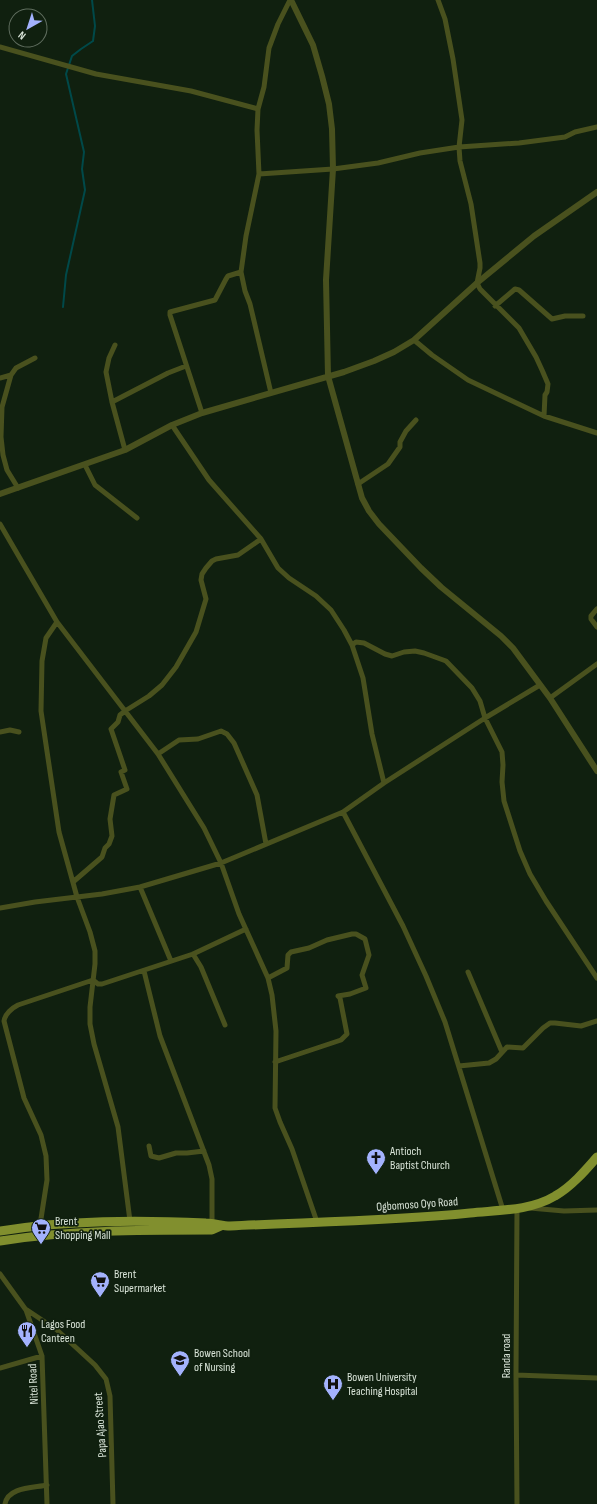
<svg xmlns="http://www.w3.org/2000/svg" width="597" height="1504" viewBox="0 0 597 1504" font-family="'Sofia Sans Condensed',sans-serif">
<rect width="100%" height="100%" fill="#10200f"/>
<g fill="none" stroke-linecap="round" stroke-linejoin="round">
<path stroke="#004949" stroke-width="2" d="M63 307 66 275 85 190 82 169 84 152 66 74 72 56 81 49 93 41 95 26 92 0"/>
<path stroke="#49511e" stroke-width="5" d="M438 0 445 19 453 59 462 120 459 147 460 161 471 204 480 263V268L477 283 480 289 519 328 536 357 542 370 548 384 547 392 545 395 544 416
M0 47 96 74 191 91 258 109
M259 174 333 169 378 163 420 153 459 147 519 143 565 137 575 132 597 127
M495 306 515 289 519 290 552 319 565 316H583
M414 340 432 355 468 380 544 416 597 433
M115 345 109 358 106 372 112 402 125 450
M0 378 11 375
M271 393 250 304 245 291 241 272 246 236 259 174 257 130 258 109 264 87 269 48 278 24 290 0
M112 402 168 373 186 366
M202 413 170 315V312L215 300 226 279 228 276 241 272
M172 425 209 480 261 539 278 568 289 578 316 596 331 610 344 630 352 645 363 678 372 734 384 783
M85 465 95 485 137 518
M358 484 388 464 400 447V442L406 431 416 420
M18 488 7 470 3 455 1 437 2 407 11 375 16 368 35 358
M0 524 57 622 158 754 204 828 221 863 343 812 384 783 485 718 540 685
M597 609 591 616V619L597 627
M57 622 46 638 42 661 41 711 59 832 77 897 90 932 95 951V964L90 1007V1024L94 1044 118 1127 130 1221
M352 645 356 642 364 643 385 654 392 656 404 652 415 651 424 653 446 661 472 688 480 701 485 718 502 752 503 765 502 782 504 801 520 851 530 874 546 901 597 978
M550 698 597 664
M0 732 10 730 19 732
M158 754 179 740 198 739 221 731 227 734 234 743 257 795 266 844
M343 812 403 926 426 976 445 1022 503 1210
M73 882 102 857 105 848 109 844 112 836 110 819 114 795 127 789 121 772 125 770 111 729 118 722 120 715 125 711 149 696 162 685 176 667 196 632 206 599 201 580 202 574 206 568 212 561 216 559 238 555 261 539
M140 887 171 961
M0 908 35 902 102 894 140 887 221 863 239 914 268 978 272 995 276 1031 275 1108 280 1122 292 1149 317 1222
M193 954 201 967 225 1025
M144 971 160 1036 209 1165 212 1179V1225
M468 972 502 1052
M268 978 287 968 288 955 291 952 309 948 327 940 352 934H356L365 939 369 955 362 975 366 988 350 994 338 996 340 998 347 1034 341 1040 275 1062
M459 1066 489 1063 496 1059 507 1047 523 1048 543 1028 550 1023H555L581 1026 597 1021
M149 1146 151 1156 159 1158 176 1153H187L204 1151
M530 1208 564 1211 597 1210
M517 1209 516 1375 517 1504
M40 1225 47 1180 46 1156 41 1135 24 1098 4 1021C5 1014 12 1008 18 1005L93 980 98 984H102L193 954 246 929
M0 1274 26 1310 42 1356 47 1504
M27 1310 57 1330 95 1365 106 1379 110 1396 113 1504
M0 1368 42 1356
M516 1375 597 1378
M5 1504C8 1487 33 1488 47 1485"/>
<path stroke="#49511e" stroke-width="6" d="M291 0 313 45 322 76 329 104 332 129 333 169 326 280 328 376 362 498 369 511 379 524 421 568 441 587 501 636 513 648 550 698 597 771
M0 494 125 450 172 425 202 413 344 372 374 361 394 352 414 340 477 283 534 236 597 192"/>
<path stroke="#818f2e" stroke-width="9" d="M0 1231C69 1220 137 1220 206 1223 215 1223 222 1226 230 1226 310 1222 390 1221 470 1213 498 1210 530 1211 555 1196 571 1187 585 1171 597 1157
M0 1241C70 1230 141 1230 212 1230L221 1226"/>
</g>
<defs>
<g id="church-pin" transform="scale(1)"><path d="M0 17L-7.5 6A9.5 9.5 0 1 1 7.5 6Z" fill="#a3b2fd" stroke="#10200f"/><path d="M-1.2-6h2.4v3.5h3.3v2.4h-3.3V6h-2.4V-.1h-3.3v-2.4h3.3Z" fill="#111"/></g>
<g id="supermarket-pin" transform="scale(1)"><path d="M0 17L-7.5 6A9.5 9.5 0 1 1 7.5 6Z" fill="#a3b2fd" stroke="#10200f"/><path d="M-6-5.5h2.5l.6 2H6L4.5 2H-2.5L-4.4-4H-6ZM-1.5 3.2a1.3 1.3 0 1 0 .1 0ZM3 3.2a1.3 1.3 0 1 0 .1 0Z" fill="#111"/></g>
<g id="restaurant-pin" transform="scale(1)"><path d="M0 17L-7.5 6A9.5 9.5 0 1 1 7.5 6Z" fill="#a3b2fd" stroke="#10200f"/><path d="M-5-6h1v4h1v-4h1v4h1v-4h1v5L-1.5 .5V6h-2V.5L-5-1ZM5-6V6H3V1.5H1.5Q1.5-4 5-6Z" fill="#111"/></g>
<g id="school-pin" transform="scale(1)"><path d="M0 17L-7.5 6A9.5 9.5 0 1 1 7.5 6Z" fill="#a3b2fd" stroke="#10200f"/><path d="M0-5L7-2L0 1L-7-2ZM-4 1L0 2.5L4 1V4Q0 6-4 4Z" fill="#111"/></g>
<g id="hospital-pin" transform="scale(1)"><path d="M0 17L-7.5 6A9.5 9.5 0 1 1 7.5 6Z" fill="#a3b2fd" stroke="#10200f"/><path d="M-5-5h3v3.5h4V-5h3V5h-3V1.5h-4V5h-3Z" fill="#111"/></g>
</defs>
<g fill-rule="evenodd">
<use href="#church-pin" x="376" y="1158"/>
<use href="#supermarket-pin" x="41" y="1228"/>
<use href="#supermarket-pin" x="100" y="1281"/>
<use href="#restaurant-pin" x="27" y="1331"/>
<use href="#school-pin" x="180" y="1360"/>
<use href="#hospital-pin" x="333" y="1384"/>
</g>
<g text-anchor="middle" stroke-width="3.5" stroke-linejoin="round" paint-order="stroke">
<g font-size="12" fill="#d8e3d7" stroke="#10200f" text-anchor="start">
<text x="390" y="1155">Antioch<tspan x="390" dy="14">Baptist Church</tspan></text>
<text x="55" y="1225">Brent<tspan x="55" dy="14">Shopping Mall</tspan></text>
<text x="114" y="1278">Brent<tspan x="114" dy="14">Supermarket</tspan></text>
<text x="41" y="1328">Lagos Food<tspan x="41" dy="14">Canteen</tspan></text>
<text x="194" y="1357">Bowen School<tspan x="194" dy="14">of Nursing</tspan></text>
<text x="347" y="1381">Bowen University<tspan x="347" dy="14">Teaching Hospital</tspan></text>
</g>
<g font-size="12" fill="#d8e3d7" stroke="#10200f">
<text transform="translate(417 1204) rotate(-4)" y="4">Ogbomoso Oyo Road</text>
<text transform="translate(506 1356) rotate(-90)" y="4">Randa road</text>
<text transform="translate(33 1384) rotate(-93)" y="4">Nitel Road</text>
<text transform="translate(100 1425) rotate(-94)" y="4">Papa Ajao Street</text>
</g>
</g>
<g transform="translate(28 28) rotate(219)"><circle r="19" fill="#10200f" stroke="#606e5f"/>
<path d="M0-3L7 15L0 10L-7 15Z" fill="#a3b2fd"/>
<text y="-6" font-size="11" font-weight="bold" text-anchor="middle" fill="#d8e3d7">N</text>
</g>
</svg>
